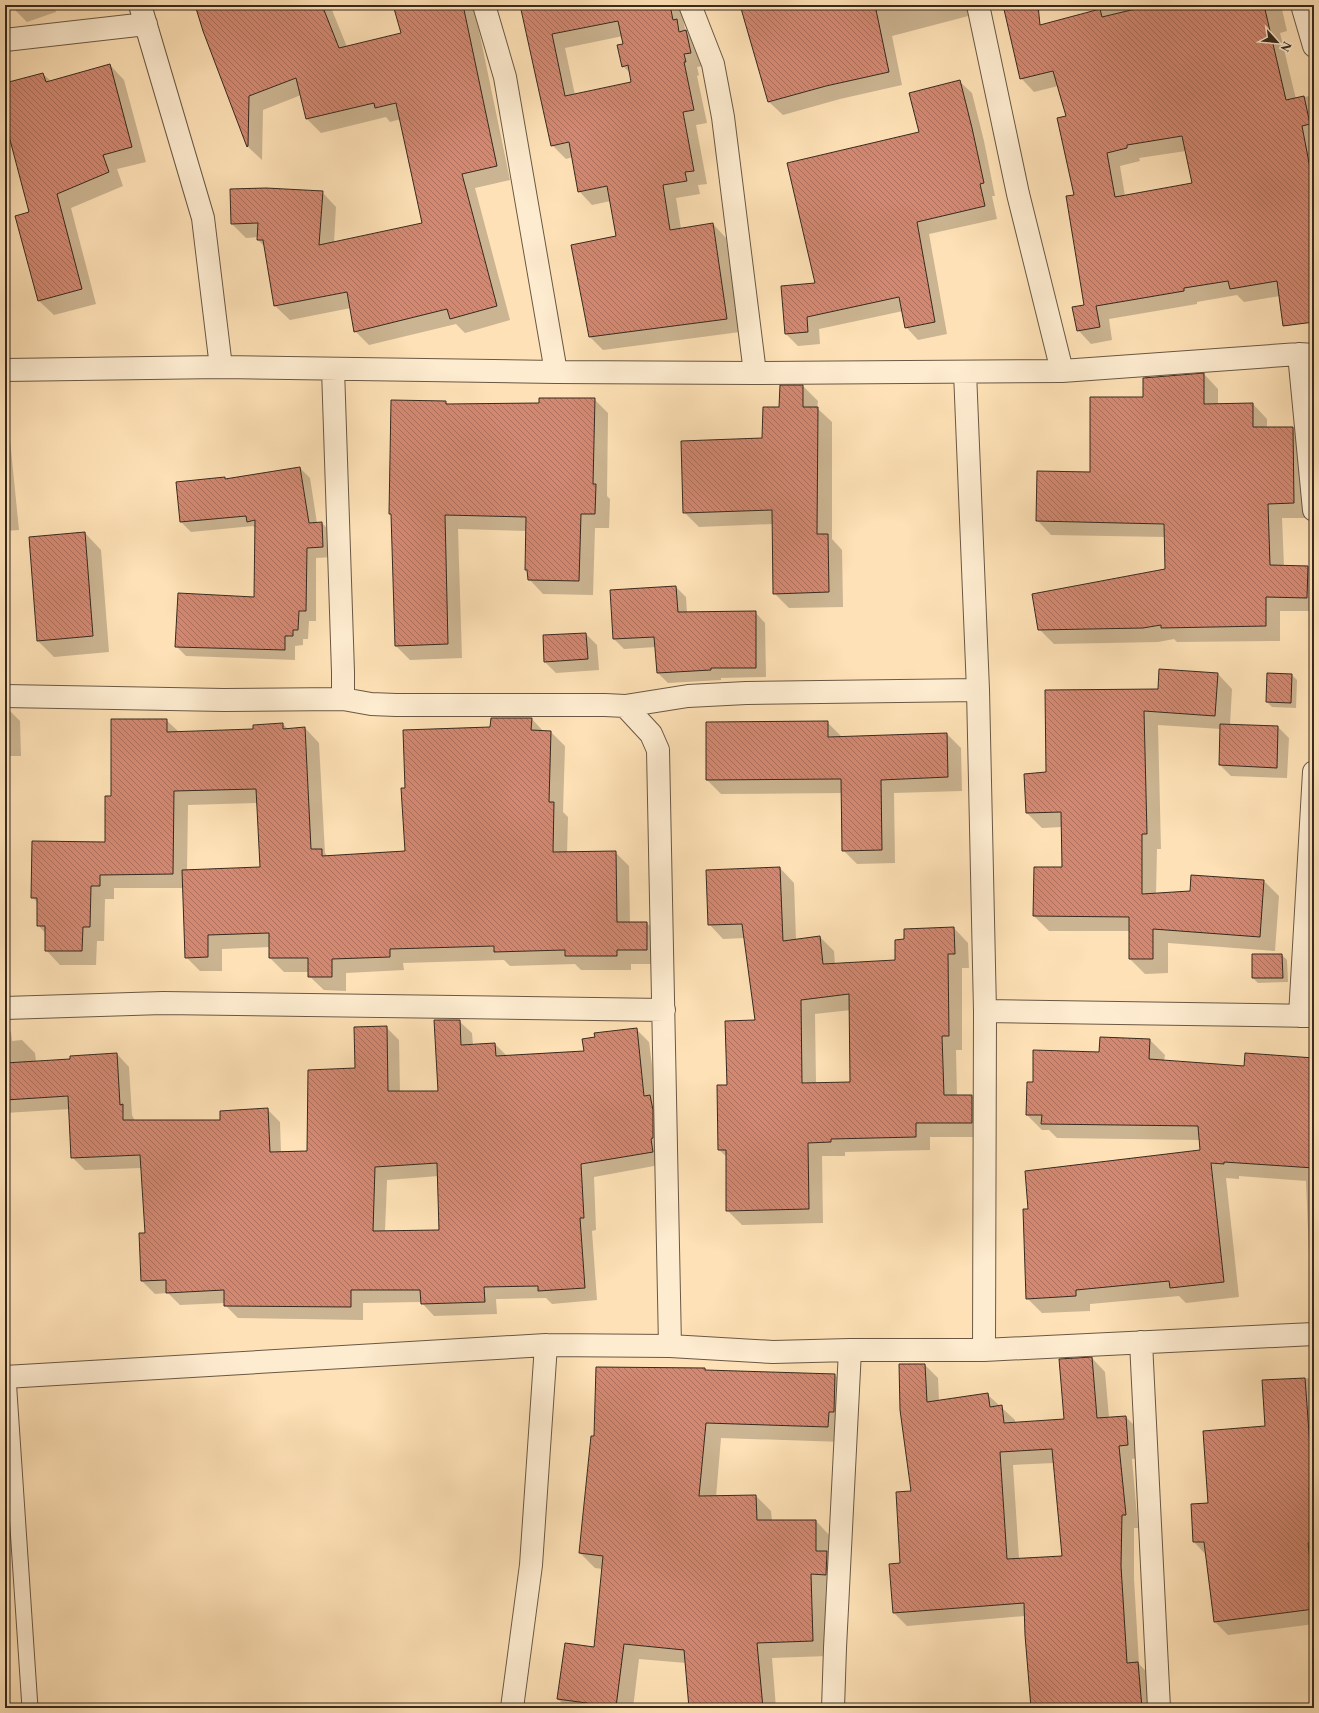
<svg xmlns="http://www.w3.org/2000/svg" width="1319" height="1713" viewBox="0 0 1319 1713" font-family="'Libre Caslon Text',serif">
<defs>
<pattern id="building-back-hatch" width="6" height="6" patternUnits="userSpaceOnUse"><rect width="6" height="6" fill="#d38871"/><path d="M-1 5l2 2M0 0l6 6M5-1l2 2" fill="none" stroke="#ac6f5c"/></pattern>
</defs>
<rect width="100%" height="100%" fill="#fee1b6"/>
<filter id="stains"><feTurbulence type="fractalNoise" baseFrequency=".005" numOctaves="4"/><feColorMatrix values="0 0 0 0 .2 0 0 0 0 .09 0 0 0 0 .02 0 0 0 .5 -.17"/></filter>
<radialGradient id="worn" r=".72"><stop offset=".6" stop-color="#630" stop-opacity="0"/><stop offset="1" stop-color="#630" stop-opacity=".3"/></radialGradient>
<path fill="#0003" fill-rule="evenodd" d="M14 5H53L56 12 27 22 16 11Z
M195 5H330L347 47 402 34 394 5H473L477 21 510 180 475 188 510 320 465 333 456 324 369 345 355 331 351 308 290 320 275 306 265 247 258 240V237L246 238 232 224 322 192 336 207 334 243 423 224 401 119 390 122 386 117 321 133 307 119 301 95 263 110 262 160 247 146Z
M521 5H681L685 29 690 34 704 66 697 67 699 75 697 76 707 123 696 125 707 184 698 185 700 194 676 198 681 229 713 224 726 238 740 332 603 350 590 337 572 246 617 237 611 201 592 205 579 191 573 157 566 159 552 145ZM623 36 624 45 623 66 631 74 633 83 575 95 565 48Z
M741 5H974L976 14 892 36 902 85 840 99 783 115 769 102Z
M1107 5H1281L1287 31 1280 33 1296 99 1314 95V308L1280 296 1244 302 1237 295 1197 302V304L1109 319 1112 340 1091 344 1078 330 1085 306 1067 117 1058 86 1034 92 1021 78V32L1108 8ZM1186 151 1193 184 1125 196 1120 166 1140 161 1139 158Z
M110 65 124 80 146 162 117 169 123 186 71 208 96 304 54 315 39 301 26 252 39 248 5 117V84L43 74 51 81Z
M959 81 972 93 984 141 995 196H992L997 219 929 234 947 334 918 340 906 327 903 311 819 329 820 344 798 346 786 334 816 284 921 133Z
M1204 374 1218 389V405L1253 404 1267 419V428H1293L1308 442V518H1282L1284 566H1308L1314 573V611H1280V641L1177 642 1174 639 1158 642 1054 644 1039 629 1166 570 1165 537 1051 535 1037 520 1091 473 1144 398Z
M803 386 818 401 817 408 832 422V539L842 550 843 607 789 608 774 593 773 524 699 527 684 512 764 439 780 408Z
M594 399 608 413 607 496 610 499 609 528H595L593 595 543 594 529 579 527 531 458 529 462 658 410 660 396 646 392 516 390 513 445 402 448 404H540Z
M5 426 9 430 19 530 5 531Z
M300 468 310 478 317 523H322L332 533 333 557 316 558V621H309L308 639H303V645L295 646V660L186 656 176 646 255 598 256 529 253 526 191 532 181 522 225 478 226 480Z
M85 533 101 550 109 652 54 657 38 641Z
M676 587 686 597 687 613 755 612 765 623 766 677 721 678V680L668 683 658 673 656 647 624 649 614 639Z
M586 634 597 645 599 670 556 673 545 662 544 636Z
M1218 674 1232 689 1230 725 1278 727 1289 738 1287 778 1231 776 1220 765 1221 729 1158 725 1161 849H1157L1156 894 1191 892 1264 881 1279 896 1275 951 1168 943V973L1145 974 1130 959V931H1049L1034 916V868H1063L1062 827 1042 828 1027 813 1047 773 1158 690Z
M1292 675 1297 680 1296 708 1272 707 1267 702Z
M9 710 20 721 21 756H5V711Z
M531 718 544 732H551L565 746 563 812 568 817 567 853 615 852 629 866 630 923H647L661 937V964H631V970H581L575 964 510 966 504 960 403 963 404 970 346 973V991L324 990 309 976V972H284L270 958V947L222 949V971H200L186 957 184 888H114V899H105L104 941H97L96 965H60L46 950V934L38 925V903L32 897 106 843 112 797 166 720 179 732 254 730 283 724 288 729 305 728 319 743 325 853 328 857 406 852V789L491 728ZM258 803 261 868 187 871 188 805Z
M827 722 841 736V738L947 734 961 748 962 791 894 793 895 863 857 864 843 850 842 793 721 794 707 780V723Z
M780 868 794 883 796 940 820 937 834 951 835 965 896 961 954 928 968 943 969 968H962V1050H956L957 1096H972L986 1110V1137H930V1150L845 1152V1156H822L823 1223 742 1225 727 1210V1157L719 1150 728 1086 756 1021 745 938 723 939 709 924ZM851 1010V1083L816 1084 815 1014Z
M1282 955 1287 960 1288 982 1258 983 1253 978Z
M459 1021 472 1033 473 1045 495 1044 507 1056 585 1052 636 1029 649 1042 665 1164 594 1177 596 1230 592 1231 597 1300 552 1304 546 1298 496 1299 497 1314 434 1316 421 1302 363 1303V1320L238 1318 225 1305V1303L180 1305 168 1293 155 1294 142 1281 146 1234 141 1168 85 1170 72 1157 70 1109 5 1113V1026L11 1032 12 1041 22 1040 35 1053 36 1062 71 1060 117 1054 129 1067 132 1115 135 1121H221L267 1109 280 1122 281 1153 308 1152 356 1069 386 1027 399 1040 400 1092H439ZM439 1176 440 1231H385L387 1180Z
M1150 1040 1165 1055 1164 1061 1245 1067 1314 1059V1306L1311 1303 1306 1181 1239 1176V1179L1226 1178 1239 1297 1186 1303 1179 1296 1090 1304V1311L1042 1313 1027 1298 1030 1210 1201 1151 1200 1140 1057 1138 1049 1130H1042L1027 1115 1034 1083 1100 1053Z
M1092 1358 1105 1372 1109 1418 1126 1417 1139 1430 1140 1458 1132 1459 1138 1528H1134V1579L1139 1664 1151 1676 1153 1708H1032L1025 1616 907 1626 894 1613 912 1492 925 1365 938 1378 939 1401 987 1394 1015 1420V1423L1065 1420ZM1054 1463 1063 1557 1019 1559 1013 1465Z
M705 1369 706 1371 835 1375 850 1391 843 1442 721 1438 716 1497 756 1496 771 1511 772 1521H816L831 1537 841 1590 826 1589 828 1656 772 1658 776 1708H690L686 1663 639 1659 633 1708H567L558 1699 594 1648 603 1569 595 1568 580 1553Z
M1314 1378V1624L1228 1635 1215 1622 1206 1555 1194 1542 1209 1504 1266 1427 1263 1381Z"/>
<path fill="url(#building-back-hatch)" stroke="#382a1e" fill-rule="evenodd" d="M195 5H322L339 48 401 33 393 5H463L497 166 462 174 497 306 450 319 447 309 354 332 347 292 274 306 263 240H257L258 223 231 224 230 189 266 188 323 191 319 245 422 223 396 103 375 108 374 103 306 119 296 78 249 96 248 146 247 147 203 31Z
M520 5H670L673 20 677 19 679 32 686 30 691 53 684 54 686 62H684L694 110 683 112 694 171 685 172 687 181 663 185 670 230 713 223 727 319 589 337 571 245 616 236 607 186 578 192 569 142 551 146ZM618 21 623 44 617 45 622 67 628 65 631 82 565 96 552 34Z
M740 5H875L889 72 826 86 768 102Z
M1003 5H1038L1040 25 1100 9 1102 17 1152 5H1264L1286 100 1304 96 1310 124 1302 126 1314 189V322L1283 326 1277 281 1230 289 1228 281 1184 288V291L1096 306 1100 327 1077 331 1072 307 1084 305 1066 196 1074 195 1057 118 1066 116 1053 71 1020 79ZM1182 136 1192 183 1115 197 1107 153 1127 148V145Z
M110 64 132 147 103 155 109 172 57 194 82 289 38 301 15 216 29 212 5 121V83L43 73 46 82Z
M960 80 972 128 984 183 980 184 985 206 917 222 935 322 905 328 899 297 807 317 808 332 785 334 781 286 815 283 787 163 919 132 909 93Z
M1204 373V404L1253 403V427H1293L1294 503 1268 504 1270 565 1308 566 1307 598 1266 597V626L1161 628V625L1143 628 1038 630 1032 594 1165 569 1164 524 1036 521 1037 471 1090 472V397H1143V378Z
M780 385H803V407H818L817 534H828L829 592 773 594 772 510 683 513 681 441 762 438 763 407H779Z
M539 398H595L593 484H596L595 514H581L579 581 528 580 527 570H525L526 517 445 515 448 644 395 646 391 514H389L391 400 446 401V404L539 403Z
M300 467 309 523 322 522 323 547 307 548 306 611H299L298 630H293V636H285V650L175 647 178 593 254 597 255 520 247 522 246 516 180 522 176 482 225 477V479Z
M85 532 93 636 37 641 29 537Z
M676 586 678 612 756 611V668H711V670L657 673 654 637 613 639 610 590Z
M586 633 588 659 544 662 543 635Z
M1159 669 1218 673 1215 716 1144 711 1147 834H1142V894L1190 891 1191 875 1264 880 1260 937 1153 929V959H1129V917L1033 916 1034 867H1062L1061 812 1026 813 1024 774 1046 772 1045 690 1158 689Z
M1267 673 1292 674 1291 703 1266 702Z
M491 718H532L531 730 551 731 549 802H554L553 852 616 851 617 922H647V950H617V956H565V950L494 952V946L390 949V957L332 959V977H308V958H269V933L208 935V957L185 958 182 870 260 867 256 789 174 791 173 874 100 875V886H91L90 927H83L82 951H45V926H37V898H31L32 841 105 842V796H111V719H167V732L253 729V725L283 723V729L305 727 311 849H322V856L405 851 401 788H405L403 730 490 727Z
M828 721V737L947 733 948 777 881 780 882 850 842 851 841 779 706 780V722Z
M1220 724 1278 726 1277 768 1219 765Z
M780 867 783 941 820 936 823 964 895 960V940L904 939V929L954 927 955 954H948L949 1036H942L944 1095H972V1123H916V1137L831 1139V1142L808 1143 809 1209 726 1211V1150H718L717 1085H727L725 1021 755 1020 742 924 708 925 706 870ZM849 994 850 1082 802 1083 801 1000Z
M1252 954H1282L1283 978H1252Z
M434 1020H460L461 1045 495 1043 496 1056 584 1051 582 1039 595 1037 594 1033 637 1028 644 1096 650 1095 653 1110V1138L651 1139 653 1152 581 1164 584 1218H580L585 1288 538 1291V1286L484 1287 485 1302 421 1304 420 1290H351V1307L224 1306V1290L166 1293V1280L141 1281 139 1233H145L140 1155 71 1158 68 1096 5 1100V1063L70 1059V1056L117 1053 120 1105 123 1104V1120H220V1111L268 1108 270 1152 307 1151 308 1070 355 1068 354 1027 387 1026 388 1091H438ZM437 1163 439 1230 373 1231 375 1167Z
M1100 1037 1150 1039 1149 1059 1244 1066 1245 1053 1314 1058V1168L1224 1162V1164L1211 1163 1224 1282 1170 1288 1169 1281 1076 1290V1296L1026 1299 1023 1209H1028L1025 1171 1200 1150 1198 1126 1041 1124 1042 1115H1026L1027 1082H1033V1050L1099 1052Z
M1092 1357 1097 1418 1126 1416 1128 1445 1119 1446 1126 1515H1122L1121 1566 1127 1663 1138 1662 1142 1708H1031L1025 1635 1024 1603 893 1613 889 1564 900 1563 896 1492 911 1491 900 1410 899 1364H925L927 1402 988 1393 990 1407 1002 1405 1004 1423 1064 1419 1059 1359ZM1052 1449 1062 1556 1007 1559 1000 1452Z
M596 1367 705 1368V1370L835 1374 834 1412H829L828 1427 706 1423 699 1496 756 1495 757 1520H816V1551H827L826 1575 811 1574 813 1641 757 1643 763 1708H689L684 1650 624 1644 616 1707 557 1699 565 1643 594 1647 603 1556 579 1553 591 1436H594Z
M1305 1378 1311 1460 1314 1459V1488H1309L1314 1527V1542L1308 1543 1314 1593V1609L1214 1622 1204 1542H1193L1191 1504 1208 1503 1203 1431 1265 1426 1262 1380Z"/>
<g fill="none" stroke-linecap="round" stroke-linejoin="round">
<g stroke="#6a5844" stroke-width="17">
<path id="lane" d="M8 1377 30 1708"/>
</g>
<g stroke="#6a5844" stroke-width="24">
<path id="street" d="M140 5 203 218 221 367
M484 5 505 77 556 372
M690 5 713 64 723 117 755 373
M978 5 1018 194 1062 371
M1302 5 1314 46
M5 40 146 24
M1299 354 1314 510
M333 369 343 672V699
M5 370 221 367 556 372 755 373 1062 371 1299 354 1314 355
M965 372 978 690 985 1011 984 1350
M5 696 224 700 343 699 371 704 396 705H605L625 706 651 734 658 750 670 1346
M625 706 688 696 746 693 978 690
M5 1008 163 1003 664 1010
M985 1011 1314 1016
M1300 1016 1314 772
M1141 1342 1159 1708
M5 1377 546 1345 670 1346 773 1352 850 1350H984L1314 1334
M512 1708 531 1565 546 1345
M833 1708 835 1648 850 1350"/>
</g>
<use href="#lane" stroke="#feecd0" stroke-width="15"/>
<use href="#street" stroke="#feecd0" stroke-width="22"/>
</g>
<rect width="1319" height="1713" fill="none" stroke="#fee1b6" stroke-width="20"/>
<rect x="6" y="6" width="1307" height="1701" fill="none" stroke="#382a1e" stroke-width="2"/>
<rect x="10" y="10" width="1299" height="1693" fill="none" stroke="#382a1e"/>
<g transform="translate(1277 42) rotate(117)" stroke="#feecd0" stroke-width="3" paint-order="stroke">
<path d="M0-3L7 15L0 10L-7 15Z" fill="#382a1e"/>
<text y="-6" font-size="11" font-weight="bold" text-anchor="middle" fill="#382a1e">N</text>
</g>
<rect width="100%" height="100%" filter="url(#stains)"/>
<rect width="100%" height="100%" fill="url(#worn)"/>
</svg>
